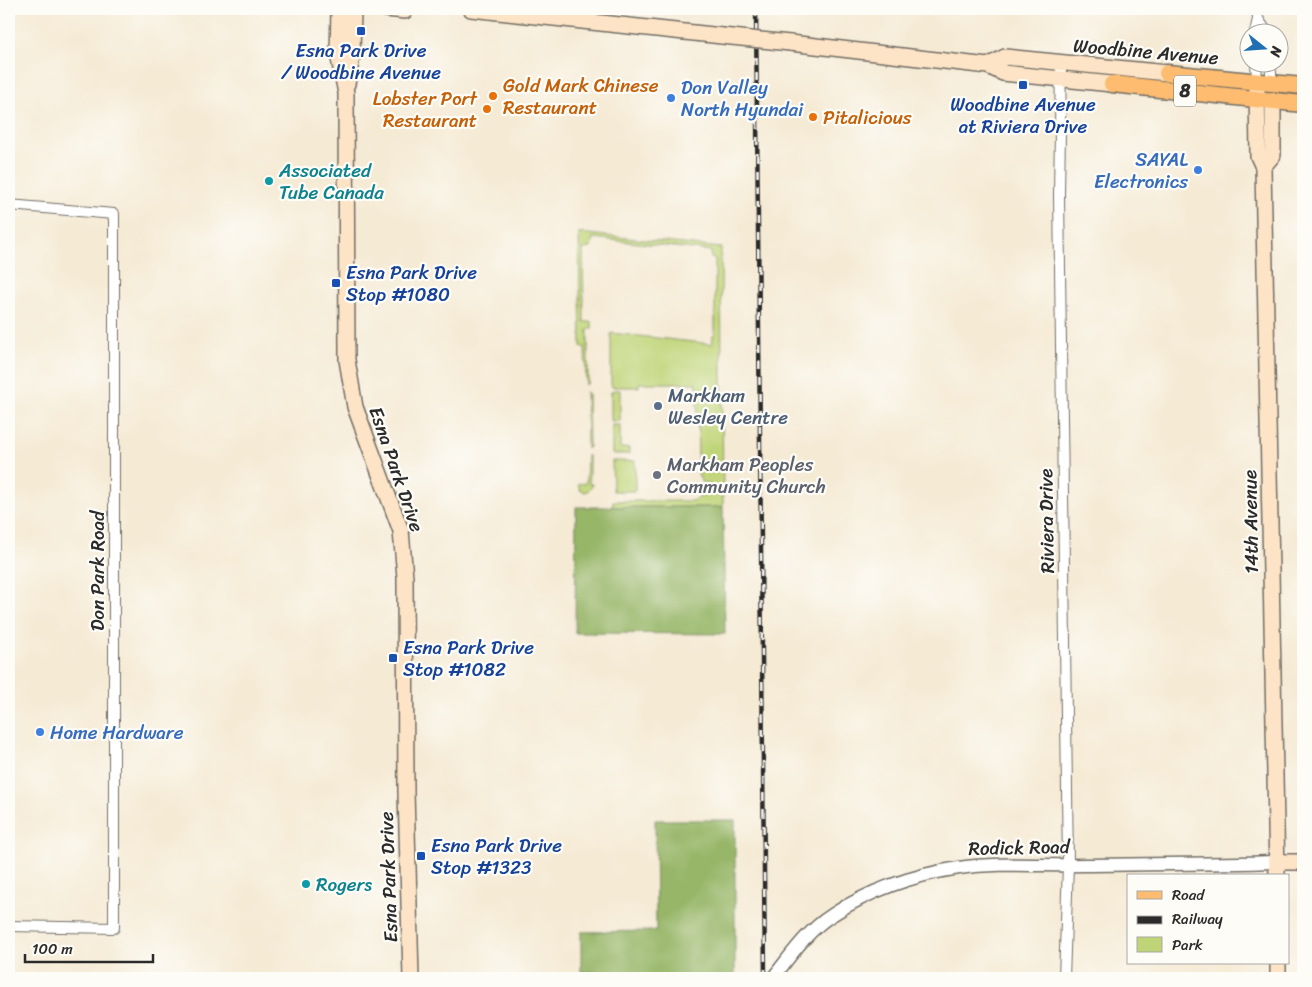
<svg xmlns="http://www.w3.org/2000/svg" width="1312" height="987" viewBox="0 0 1312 987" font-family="Sriracha,sans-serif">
<rect width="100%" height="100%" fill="#fdfcf7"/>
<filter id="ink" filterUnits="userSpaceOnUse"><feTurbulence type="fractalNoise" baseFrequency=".02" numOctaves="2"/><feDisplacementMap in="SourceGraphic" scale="10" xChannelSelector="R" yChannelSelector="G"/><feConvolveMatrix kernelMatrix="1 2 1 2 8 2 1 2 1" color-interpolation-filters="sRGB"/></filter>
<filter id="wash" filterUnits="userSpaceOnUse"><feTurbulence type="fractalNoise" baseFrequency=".0096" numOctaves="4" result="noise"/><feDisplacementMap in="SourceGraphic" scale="20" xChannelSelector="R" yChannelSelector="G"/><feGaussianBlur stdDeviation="1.12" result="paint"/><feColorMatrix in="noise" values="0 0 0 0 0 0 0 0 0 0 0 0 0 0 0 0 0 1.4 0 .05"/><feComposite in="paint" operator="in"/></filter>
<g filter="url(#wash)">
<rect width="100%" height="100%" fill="#f5ead4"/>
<path fill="#bfd477" stroke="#758051" d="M579 233 721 248 723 507H612L613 501H692L702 496 711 495V485L702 483 698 474 697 383H639V387H612L611 385V333L712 344 713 335 715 334V259L711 258V251L593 238 591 248 583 249 584 322H592V328L588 330V383L586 385 585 347H581Z
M614 390H620V421H611V392Z
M586 391 588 393 589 447 587 449Z
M612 425H620V448H629V454H612Z
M587 455 589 457V483L593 485 589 490 585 492 580 490 578 484 586 483Z
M612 461H635V491H613Z"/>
<path fill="#97b668" stroke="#61704a" d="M576 507H723L725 634 575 633Z
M655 820H735V973L731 978H635L634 972H581V932L656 931Z"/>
</g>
<g filter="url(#ink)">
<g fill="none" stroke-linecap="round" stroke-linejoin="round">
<g stroke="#726e66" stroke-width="12">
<path id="minor" d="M1258 19 1267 32
M1255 32 1258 19 1257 9
M1256 62 1257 81
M1270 62 1272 83
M1061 63 1059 195 1068 865 1064 978
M9 205 114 214V928L9 926"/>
</g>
<g stroke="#726e66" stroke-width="15">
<path id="tertiary" d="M773 978C790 956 808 930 832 915 870 890 914 875 959 868 1000 862 1042 866 1084 865 1148 864 1213 864 1277 862"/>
</g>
<g stroke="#726e66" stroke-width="18">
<path id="secondary" d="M339 9 338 54 346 93 347 360 355 407 401 531 405 577 406 792 411 978
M386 9 405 11 407 9
M471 9 722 36
M790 43 988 66 1003 73 1112 84
M988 66 1005 57 1167 73
M347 84 352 57 353 9
M1257 88 1258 156 1263 167 1277 876
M1263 167 1273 155V100
M1277 862H1303
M1278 963V978"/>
</g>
<g stroke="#726e66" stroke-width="19">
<path id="primary" d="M1167 73 1303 86
M1112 84 1303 104"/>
</g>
<use href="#minor" stroke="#fff" stroke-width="10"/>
<use href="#tertiary" stroke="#fff" stroke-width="12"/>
<use href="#secondary" stroke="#fee4c6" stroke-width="15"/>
<use href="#primary" stroke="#fdbc70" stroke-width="16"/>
<g stroke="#2b2b2b" stroke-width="4.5">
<path id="rail" d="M756 9 765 978"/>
</g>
<use href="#rail" stroke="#fdfcf7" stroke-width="2.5" stroke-dasharray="8" stroke-linecap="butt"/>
<g stroke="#726e66" stroke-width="18" stroke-linecap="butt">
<path id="secondary-bridge" d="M722 36 790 43"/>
</g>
<use href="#secondary-bridge" stroke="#fee4c6" stroke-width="15"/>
</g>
</g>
<g fill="#1a4fb4" stroke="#fdfcf7" stroke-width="2">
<rect x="356" y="26" width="10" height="10" rx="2.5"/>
<rect x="1018" y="80" width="10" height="10" rx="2.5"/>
<rect x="331" y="278" width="10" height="10" rx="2.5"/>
<rect x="388" y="653" width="10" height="10" rx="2.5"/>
<rect x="416" y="851" width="10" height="10" rx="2.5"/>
</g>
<g fill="#e8710a" stroke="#fdfcf7" stroke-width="2">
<circle cx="493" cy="96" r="5"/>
<circle cx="487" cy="109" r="5"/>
<circle cx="813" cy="117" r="5"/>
</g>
<g fill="#3f7fe0" stroke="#fdfcf7" stroke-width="2">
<circle cx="671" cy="98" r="5"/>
<circle cx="1198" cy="170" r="5"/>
<circle cx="40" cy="732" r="5"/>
</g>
<g fill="#0f9aa8" stroke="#fdfcf7" stroke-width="2">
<circle cx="269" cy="181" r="5"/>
<circle cx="306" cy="884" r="5"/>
</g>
<circle fill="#5c6f8a" stroke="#fdfcf7" stroke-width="2" cx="658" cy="406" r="5"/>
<circle fill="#6b7280" stroke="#fdfcf7" stroke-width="2" cx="657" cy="475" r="5"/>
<g text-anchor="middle" stroke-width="4.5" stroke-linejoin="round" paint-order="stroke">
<rect fill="#fdfcf7" stroke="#6a6a68" stroke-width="1" x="1174" y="75.5" width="22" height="31" rx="4"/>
<g font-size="18" font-weight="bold" fill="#2b2b2b">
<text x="1185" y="97">8</text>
</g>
<g font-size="19" fill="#164399" stroke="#fdfcf7" text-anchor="start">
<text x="361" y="57" text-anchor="middle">Esna Park Drive<tspan x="361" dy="22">/ Woodbine Avenue</tspan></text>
<text x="1023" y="111" text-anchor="middle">Woodbine Avenue<tspan x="1023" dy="22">at Riviera Drive</tspan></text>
<text x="346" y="279">Esna Park Drive<tspan x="346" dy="22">Stop #1080</tspan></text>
<text x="403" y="654">Esna Park Drive<tspan x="403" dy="22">Stop #1082</tspan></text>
<text x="431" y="852">Esna Park Drive<tspan x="431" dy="22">Stop #1323</tspan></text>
</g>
<g font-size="19" fill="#2b2b2b" stroke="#fdfcf7">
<text transform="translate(1146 51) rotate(5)" y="7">Woodbine Avenue</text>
<text transform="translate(397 469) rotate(71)" y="7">Esna Park Drive</text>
<text transform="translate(1046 521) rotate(-91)" y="7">Riviera Drive</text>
<text transform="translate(1250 522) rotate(-91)" y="7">14th Avenue</text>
<text transform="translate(97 571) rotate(-90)" y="7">Don Park Road</text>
<text transform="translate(1019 847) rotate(-1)" y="7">Rodick Road</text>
<text transform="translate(388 877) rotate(-92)" y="7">Esna Park Drive</text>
</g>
<g font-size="19" fill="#c56008" stroke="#fdfcf7" text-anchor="start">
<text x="503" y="92">Gold Mark Chinese<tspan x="503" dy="22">Restaurant</tspan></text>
<text x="477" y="105" text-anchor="end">Lobster Port<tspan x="477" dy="22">Restaurant</tspan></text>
<text x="823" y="124">Pitalicious</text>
</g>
<g font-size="19" fill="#366cbe" stroke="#fdfcf7" text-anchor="start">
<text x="681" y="94">Don Valley<tspan x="681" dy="22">North Hyundai</tspan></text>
<text x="1188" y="166" text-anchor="end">SAYAL<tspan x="1188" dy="22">Electronics</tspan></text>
<text x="50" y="739">Home Hardware</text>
</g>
<g font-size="19" fill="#0d838f" stroke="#fdfcf7" text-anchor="start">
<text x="279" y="177">Associated<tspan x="279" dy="22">Tube Canada</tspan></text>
<text x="316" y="891">Rogers</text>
</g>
<g font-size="19" fill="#4e5e75" stroke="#fdfcf7" text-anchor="start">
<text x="668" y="402">Markham<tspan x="668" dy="22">Wesley Centre</tspan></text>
</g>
<g font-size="19" fill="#5b616d" stroke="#fdfcf7" text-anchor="start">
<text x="667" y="471">Markham Peoples<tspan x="667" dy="22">Community Church</tspan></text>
</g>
</g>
<rect width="1312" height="987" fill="none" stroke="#fdfcf7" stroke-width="30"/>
<rect x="1127" y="874" width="162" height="90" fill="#fdfcf7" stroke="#a9a8a5"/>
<rect x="1137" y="891" width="25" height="8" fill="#fdbc70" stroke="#a9a8a5"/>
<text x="1172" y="900" font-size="15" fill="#2b2b2b">Road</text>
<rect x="1137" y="916" width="25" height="8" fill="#2b2b2b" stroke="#a9a8a5"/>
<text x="1172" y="924" font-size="15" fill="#2b2b2b">Railway</text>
<rect x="1137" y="937" width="25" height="15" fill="#bfd477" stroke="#a9a8a5"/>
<text x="1172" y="950" font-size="15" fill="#2b2b2b">Park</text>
<g transform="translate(1264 48) rotate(107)"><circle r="24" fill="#fdfcf7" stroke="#a9a8a5"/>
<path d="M0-4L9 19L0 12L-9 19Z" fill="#1f6fb2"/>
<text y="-8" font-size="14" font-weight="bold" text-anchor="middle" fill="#2b2b2b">N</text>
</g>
<path d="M25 954v8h128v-8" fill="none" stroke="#2b2b2b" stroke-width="2.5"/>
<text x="32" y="954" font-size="15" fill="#2b2b2b" stroke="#fdfcf7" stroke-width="4" paint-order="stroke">100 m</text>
</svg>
